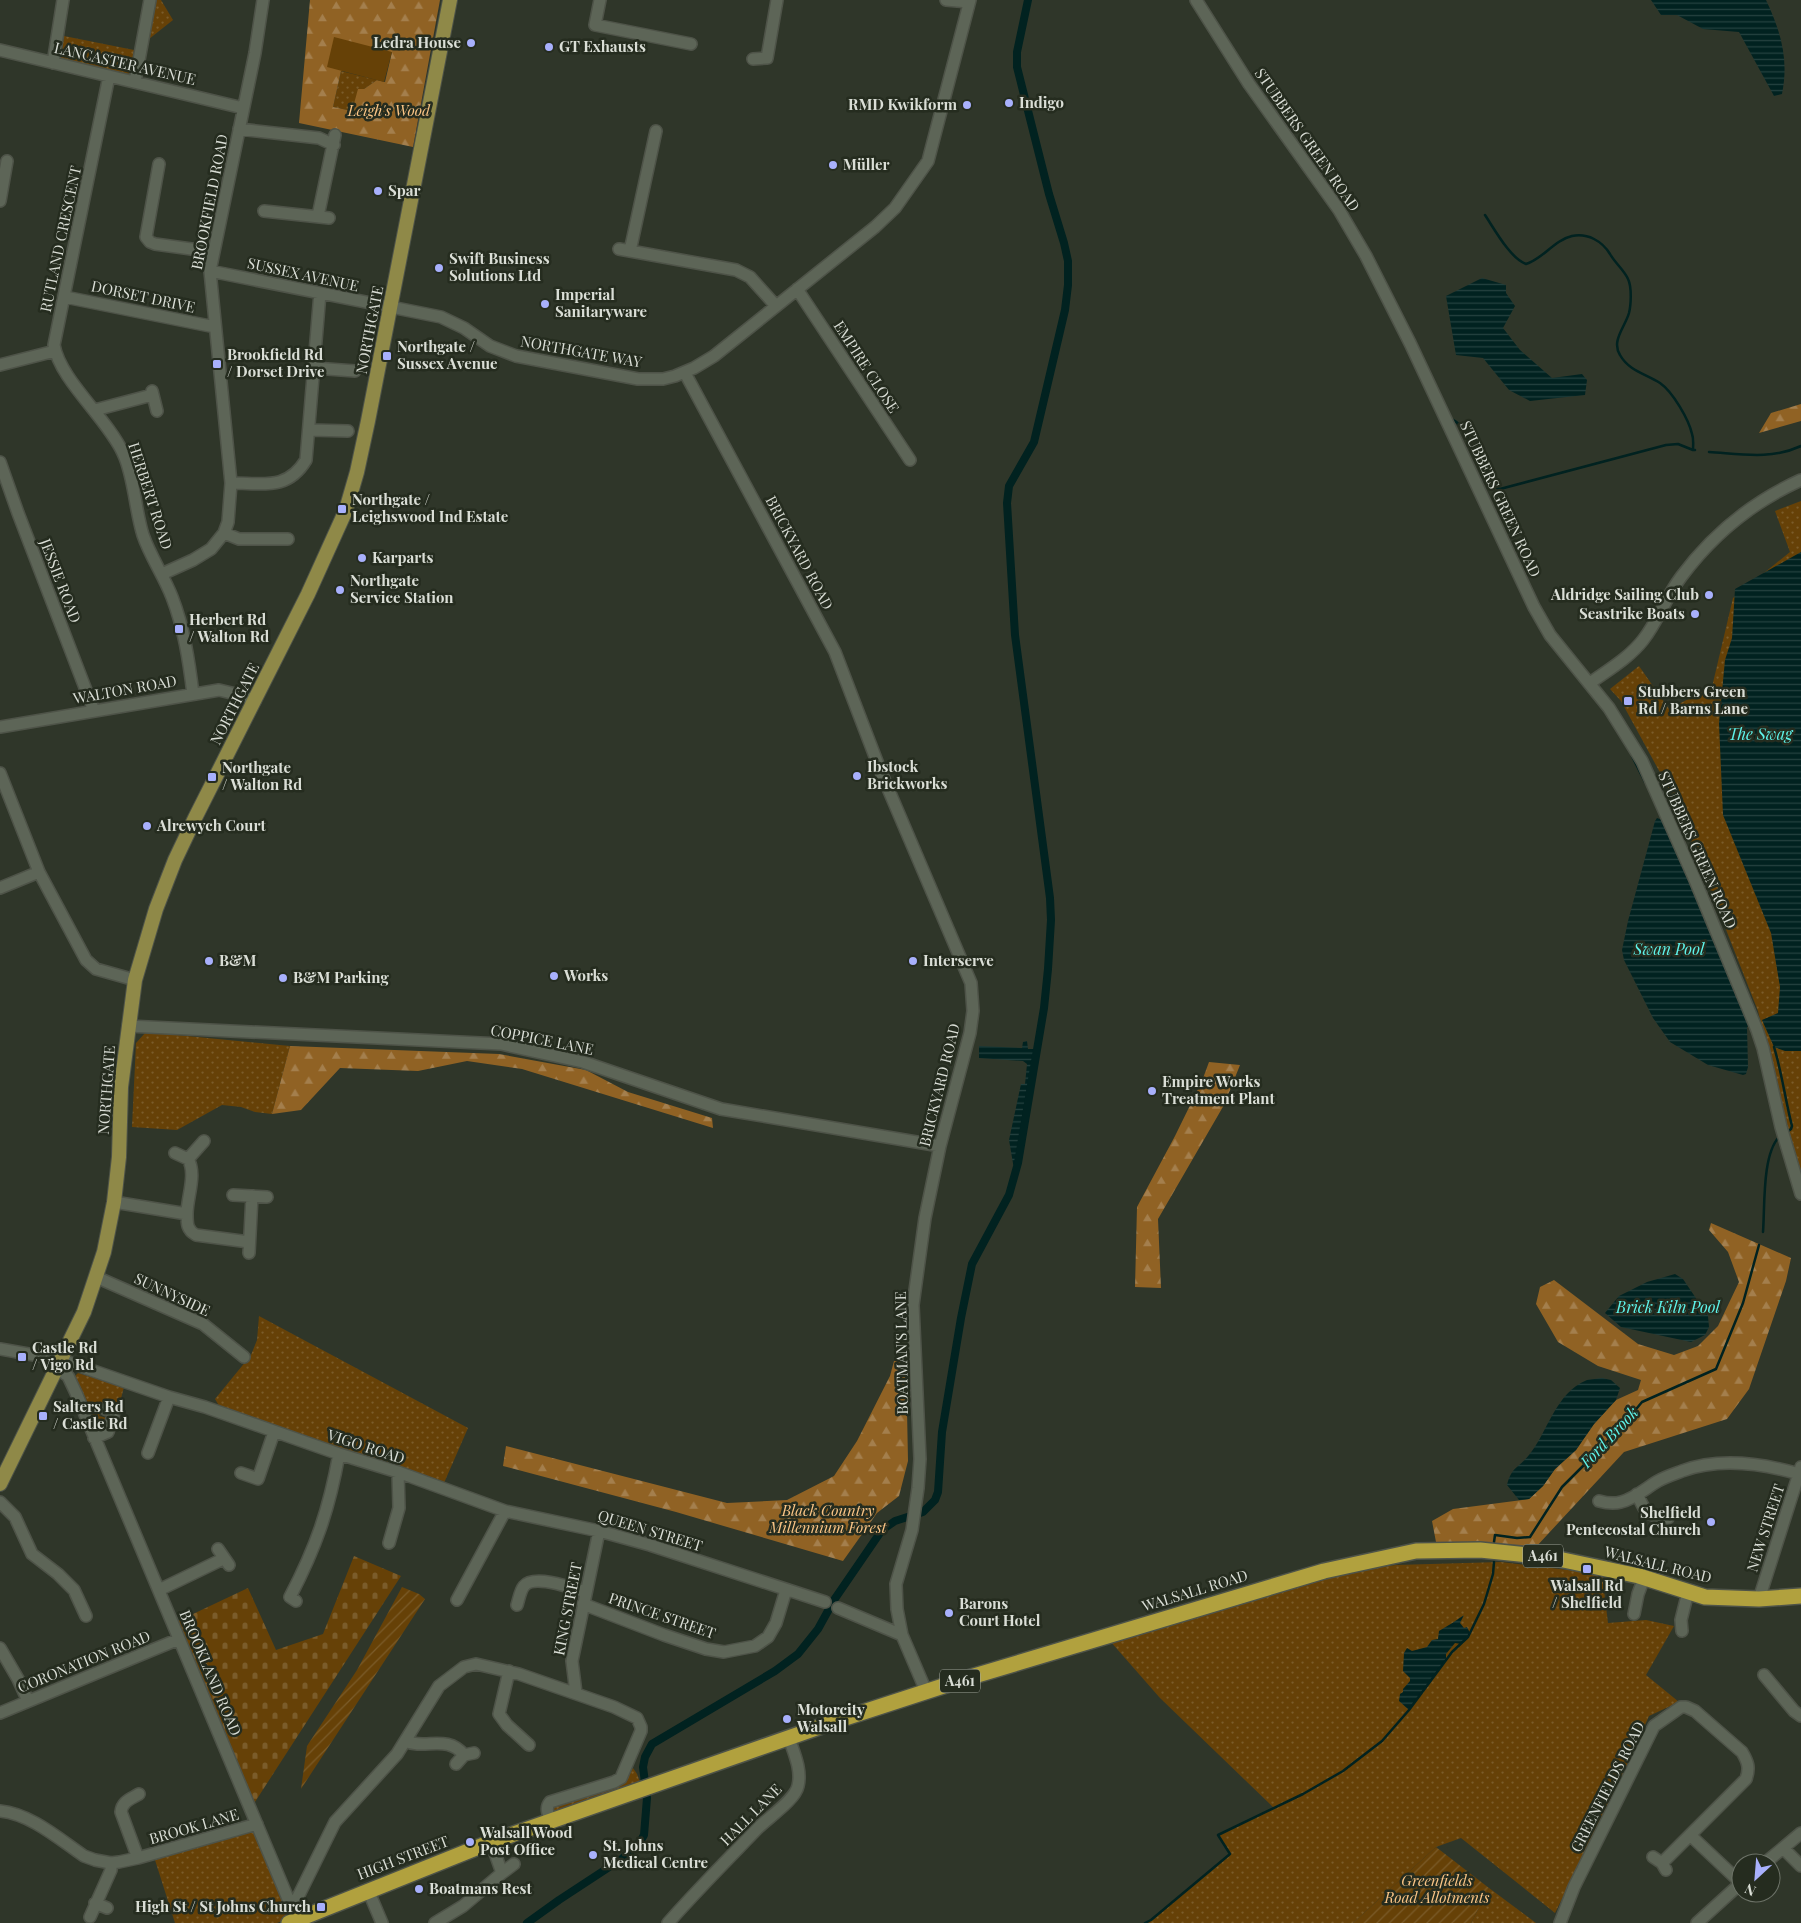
<svg xmlns="http://www.w3.org/2000/svg" width="1801" height="1923" viewBox="0 0 1801 1923" font-family="'Playfair Display',serif">
<defs>
<pattern id="grass-dots" width="8" height="8" patternUnits="userSpaceOnUse" patternTransform="scale(1.25)"><rect width="8" height="8" fill="#664107"/><path d="M2 2h.1M6 6h.1" fill="none" stroke="#7b5c2a" stroke-width="1.8" stroke-linecap="round"/></pattern>
<pattern id="forest-firs" width="22" height="20" patternUnits="userSpaceOnUse" patternTransform="scale(1.25)"><rect width="22" height="20" fill="#906224"/><path d="M5 1l3.5 6h-7zM16 11l3.5 6h-7z" fill="#a47f4d"/></pattern>
<pattern id="cemetery-stones" width="16" height="16" patternUnits="userSpaceOnUse" patternTransform="scale(1.25)"><rect width="16" height="16" fill="#664107"/><path d="M2 7V4a2 2 0 0 1 4 0v3zM10 15v-3a2 2 0 0 1 4 0v3z" fill="#7b5c2a"/></pattern>
<pattern id="garden-furrows" width="10" height="10" patternUnits="userSpaceOnUse" patternTransform="scale(1.25)"><rect width="10" height="10" fill="#664107"/><path d="M-1 1l2-2M0 10L10 0M9 11l2-2" fill="none" stroke="#7b5c2a"/></pattern>
<pattern id="water-rules" width="6" height="5" patternUnits="userSpaceOnUse" patternTransform="scale(1.25)"><rect width="6" height="5" fill="#012220"/><path d="M0 2.5h6" fill="none" stroke="#254240"/></pattern>
</defs>
<rect width="100%" height="100%" fill="#2f3629"/>
<path fill="url(#grass-dots)" d="M151 0H161L173 20 144 43Z
M64 36 134 50 131 70 129 74 65 61 61 58Z
M341 71 377 80 364 89 352 111 333 107Z
M1801 501V1172L1786 1127 1758 1011 1675 800 1621 701 1610 689 1639 666 1669 709 1712 687 1733 598 1790 552 1775 511Z
M146 1032 290 1046 272 1114 255 1112 241 1107 222 1105 177 1130 132 1127 136 1043Z
M259 1316 468 1428 444 1483 221 1409 215 1399 251 1355 257 1340Z
M78 1373 124 1387 118 1410 103 1406 99 1416 107 1418 104 1428 98 1432 75 1383V1376Z
M1501 1562 1602 1574 1608 1623 1646 1620 1674 1626 1646 1675 1679 1702 1649 1716 1612 1798 1555 1913 1461 1838 1436 1847 1353 1923H1145L1151 1920 1230 1854 1218 1835 1274 1808 1160 1698 1110 1641 1273 1595 1326 1577 1365 1569 1396 1565Z
M633 1768 637 1774 640 1782 553 1816 551 1807 626 1778Z
M255 1831 291 1918 277 1923H175L155 1860Z
M1489 1888 1536 1923H1471Z"/>
<path fill="url(#forest-firs)" fill-rule="evenodd" d="M310 0H440L413 147 299 123ZM392 52 385 82 377 80 364 89H358L352 111 333 107 341 71Z
M1801 404V421L1759 433 1771 413Z
M290 1046 499 1054 586 1070 628 1092 712 1118 713 1128 522 1069 467 1061 418 1071 340 1068 301 1110 272 1114Z
M1209 1062 1240 1065 1224 1105 1158 1219 1161 1288 1135 1287 1137 1207 1175 1136 1202 1081Z
M1711 1223 1791 1258 1786 1281 1749 1389 1727 1419 1624 1452 1535 1548 1436 1542 1432 1521 1453 1509 1529 1499 1543 1486 1555 1469 1576 1450 1594 1424 1616 1400 1638 1390 1641 1380 1598 1366 1558 1342 1536 1304 1540 1287 1554 1280 1638 1344 1674 1355 1698 1346 1718 1326 1739 1282 1728 1252 1709 1230Z
M906 1360 908 1461 899 1496 877 1513 843 1561 676 1512 503 1466 506 1446 727 1503 787 1500 834 1476 857 1441 890 1376 894 1361Z"/>
<path fill="url(#cemetery-stones)" d="M354 1556 401 1576 253 1805 176 1622 248 1588 276 1650 323 1634Z"/>
<path fill="url(#garden-furrows)" d="M402 1587 419 1594 425 1599 301 1789 307 1746 357 1670Z
M1436 1847 1489 1888 1471 1923H1353Z"/>
<path fill="#664107" d="M334 37 392 52 384 82 327 67Z"/>
<path fill="url(#water-rules)" d="M1651 0H1766C1781 32 1789 59 1782 94L1774 96 1739 32 1703 29 1677 15H1661Z
M1482 278 1506 285V293L1515 306 1503 328 1520 350 1552 378 1582 374 1587 380 1585 395 1530 401 1509 390 1483 358 1456 355 1446 296Z
M1801 552V1051H1785L1774 1047 1762 1020 1778 1013 1780 987 1771 933 1723 815 1719 723 1725 660 1732 638 1735 589Z
M1657 818 1665 821 1737 993 1736 994 1751 1025 1747 1027 1748 1067 1746 1074 1743 1075 1708 1065 1670 1042 1653 1018 1624 960 1622 950 1628 921 1655 821Z
M1027 1041 1028 1049H1037L1015 1175 1009 1140 1021 1084H1025L1027 1064 1023 1061 979 1058V1046L1022 1048 1023 1042Z
M1675 1274 1683 1279 1708 1316 1709 1327 1705 1335 1691 1342 1621 1327 1605 1313 1619 1296 1647 1282Z
M1602 1378 1611 1380 1620 1388 1616 1400 1594 1424 1576 1450 1555 1469 1543 1486 1529 1499 1519 1500 1507 1485C1512 1466 1518 1469 1529 1455 1548 1432 1555 1393 1587 1380 1591 1379 1598 1379 1602 1378Z
M1464 1615 1460 1623 1464 1628 1467 1627 1470 1633 1461 1644 1455 1643 1446 1654V1660L1409 1710 1399 1701 1400 1694 1403 1692V1689L1410 1681V1678L1403 1671 1404 1653 1407 1648 1412 1651 1427 1647 1432 1640 1438 1639 1439 1631C1447 1626 1456 1621 1464 1615Z"/>
<g fill="none" stroke-linecap="round" stroke-linejoin="round">
<path stroke="#012220" stroke-width="2.5" d="M1485 215C1495 230 1510 258 1526 264 1543 259 1554 240 1572 236 1588 233 1602 241 1610 254 1615 263 1624 270 1628 279 1632 287 1631 305 1629 313 1625 327 1611 341 1620 355 1629 371 1646 374 1660 383 1673 392 1689 420 1692 434 1694 439 1693 445 1693 450H1695
M1453 420C1472 429 1481 485 1500 489L1666 445 1678 444 1693 450
M1709 452C1741 454 1771 460 1801 446
M1632 756 1645 782
M1774 1047C1782 1073 1785 1099 1792 1126L1791 1129 1786 1133
M1763 1232C1765 1206 1762 1155 1779 1137
M1494 1542 1495 1535 1517 1538 1530 1537 1562 1487 1617 1432 1642 1402 1716 1369 1743 1303 1759 1245
M1145 1923 1151 1920 1230 1854 1218 1835 1303 1794 1343 1771 1382 1741 1409 1710 1452 1652 1468 1637 1484 1604 1493 1574 1494 1562"/>
<path stroke="#012220" stroke-width="8" d="M527 1923 559 1900 623 1858 640 1842 644 1835 647 1798 643 1767 645 1757 652 1744 775 1671 798 1654 818 1629 834 1600 882 1530 895 1521 923 1512 935 1500 938 1492 942 1432 961 1318 972 1264 1009 1195 1018 1163 1044 1008 1048 969 1051 920 1050 898 1015 635 1007 503 1009 486 1034 442 1065 310 1068 285V261L1064 243 1049 194 1017 67V52L1028 0"/>
<g stroke="#4e5348" stroke-width="14">
<path id="minor" d="M600 0 595 25 691 44
M946 0 969 2
M1196 0 1249 84 1339 210 1366 256 1410 343 1534 607 1550 635 1609 708 1642 761 1695 880 1757 1030 1763 1048 1781 1127 1801 1194
M0 50 243 108
M753 59 767 58 777 0
M53 63 63 0
M109 76 54 345C60 380 107 418 123 453 134 475 135 510 143 535 150 556 164 576 172 597 184 628 189 661 193 694
M135 82 150 0
M239 129 319 138 334 145
M159 164 146 237 150 242 155 244 213 252
M0 201 7 161
M264 211 329 218
M318 216 335 135
M619 249 736 270 750 277 776 306
M630 251 656 131
M210 271 441 317 464 328 490 346 516 356 638 379H663L675 376 694 368 714 356 875 227 895 208 928 161 970 0
M797 289 910 460
M65 297 215 327
M0 365 55 351
M314 368 355 371
M685 373 835 652 881 772 971 983 973 1011 970 1033 940 1146 925 1218 913 1305 920 1459 918 1488 912 1530 896 1584 897 1609 902 1635 926 1691
M152 391 157 411
M95 410 152 395
M310 430 348 431
M0 462 18 513 94 711
M231 483C263 483 287 491 306 460L320 293
M224 533 239 539H288
M162 574 193 560 211 549 224 533 228 522 231 483 210 271 255 53 263 0
M1590 683C1608 670 1629 658 1643 640 1658 621 1666 597 1681 577 1713 534 1752 502 1801 480
M0 727 219 690 244 696 255 701
M0 773 39 872 86 960 96 969 135 980
M0 888 39 872
M128 1026 501 1044 583 1062 721 1109 940 1146
M175 1153 188 1159
M233 1195 267 1197
M114 1202 187 1214C187 1224 187 1230 196 1235L249 1242
M187 1214C187 1197 197 1174 188 1159L204 1141
M249 1253 252 1196
M96 1277 203 1324 244 1357
M0 1349 62 1360 169 1397 205 1407 339 1454 398 1472 505 1511 599 1531 650 1545 825 1602
M58 1369 68 1376 76 1393 294 1913
M94 1438 108 1432 114 1412 105 1409
M148 1453 169 1397
M241 1473 258 1479 274 1432
M1637 1494C1647 1515 1646 1515 1668 1518
M1599 1501C1606 1503 1614 1504 1621 1502 1634 1499 1646 1488 1658 1481 1665 1477 1674 1474 1682 1471 1720 1457 1761 1463 1799 1474
M0 1502 15 1517 32 1554 58 1574 74 1590 86 1616
M389 1543 399 1508 398 1472
M218 1549 229 1565
M159 1590 223 1559
M1759 1599 1801 1467
M457 1600 505 1511
M296 1601 290 1597C316 1547 329 1510 339 1454
M583 1604 664 1635 706 1649 724 1652 755 1646 768 1637 776 1623 786 1590
M517 1605C519 1599 520 1591 524 1586 534 1574 573 1588 586 1592
M838 1608 902 1635
M1634 1614 1638 1594 1644 1578
M1682 1631 1681 1620 1688 1592
M0 1648 18 1679 28 1701
M509 1671 499 1714 507 1725 529 1745
M1764 1675 1794 1711 1801 1716
M576 1693 572 1661 599 1531
M0 1713 179 1639
M405 1741C425 1750 447 1734 464 1755
M456 1764 464 1755 474 1753
M0 1811C31 1814 59 1839 84 1856L95 1860 111 1863 119 1862 138 1858 257 1824
M1690 1835 1741 1883
M1783 1848 1801 1866
M1653 1857 1662 1863 1666 1870
M138 1858 121 1812C122 1801 131 1799 139 1794
M1765 1863 1801 1833
M502 1873 514 1864
M368 1890 382 1923
M95 1903 107 1908
M292 1909 335 1822 397 1754 439 1686 464 1667 476 1664 519 1674 614 1707 637 1718 641 1727V1731L621 1778 614 1782 550 1802C545 1808 548 1814 551 1821
M90 1917 111 1870V1863
M435 1923 463 1906 502 1873 491 1842
M668 1923C697 1890 728 1859 758 1828 769 1817 795 1800 798 1786 802 1770 794 1753 789 1738
M1560 1923 1574 1887 1654 1726 1681 1707H1686L1695 1711 1742 1752C1748 1762 1750 1768 1746 1779L1662 1863
M1697 1923 1741 1883"/>
</g>
<g stroke="#4e5348" stroke-width="16">
<path id="major" d="M0 1484 84 1312 104 1252 114 1202 119 1157 121 1087 135 980 156 909 175 860 195 818 308 594 346 510 357 472 368 421 450 0"/>
</g>
<g stroke="#4e5348" stroke-width="18">
<path id="highway" d="M289 1923 491 1842 845 1718 974 1676 1324 1571 1416 1551 1480 1550 1549 1557 1639 1576 1705 1597 1759 1599 1801 1596"/>
</g>
<use href="#minor" stroke="#5d6557" stroke-width="11"/>
<use href="#major" stroke="#8f8948" stroke-width="14"/>
<use href="#highway" stroke="#b1a13e" stroke-width="15"/>
</g>
<g fill="#a8b0fc" stroke="#252c1f" stroke-width="2">
<circle cx="471" cy="43" r="5"/>
<circle cx="549" cy="47" r="5"/>
<circle cx="1009" cy="103" r="5"/>
<circle cx="967" cy="105" r="5"/>
<circle cx="833" cy="165" r="5"/>
<circle cx="378" cy="191" r="5"/>
<circle cx="439" cy="268" r="5"/>
<circle cx="545" cy="304" r="5"/>
<rect x="382" y="351" width="10" height="10" rx="2.5"/>
<rect x="212" y="359" width="10" height="10" rx="2.5"/>
<rect x="337" y="504" width="10" height="10" rx="2.5"/>
<circle cx="362" cy="558" r="5"/>
<circle cx="340" cy="590" r="5"/>
<circle cx="1709" cy="595" r="5"/>
<circle cx="1695" cy="614" r="5"/>
<rect x="174" y="624" width="10" height="10" rx="2.5"/>
<rect x="1623" y="696" width="10" height="10" rx="2.5"/>
<circle cx="857" cy="776" r="5"/>
<rect x="207" y="772" width="10" height="10" rx="2.5"/>
<circle cx="147" cy="826" r="5"/>
<circle cx="209" cy="961" r="5"/>
<circle cx="913" cy="961" r="5"/>
<circle cx="554" cy="976" r="5"/>
<circle cx="283" cy="978" r="5"/>
<circle cx="1152" cy="1091" r="5"/>
<rect x="17" y="1352" width="10" height="10" rx="2.5"/>
<rect x="38" y="1411" width="10" height="10" rx="2.5"/>
<circle cx="1711" cy="1522" r="5"/>
<rect x="1582" y="1564" width="10" height="10" rx="2.5"/>
<circle cx="949" cy="1613" r="5"/>
<circle cx="787" cy="1719" r="5"/>
<circle cx="470" cy="1842" r="5"/>
<circle cx="593" cy="1855" r="5"/>
<circle cx="419" cy="1889" r="5"/>
<rect x="316" y="1902" width="10" height="10" rx="2.5"/>
</g>
<g text-anchor="middle" stroke-width="5" stroke-linejoin="round" paint-order="stroke">
<g fill="#252c1f" stroke="#a4a99f" stroke-width="1">
<rect x="1523" y="1544.5" width="40" height="23" rx="4"/>
<rect x="940" y="1669.5" width="40" height="23" rx="4"/>
</g>
<g font-size="14" font-weight="bold" fill="#daded6">
<text x="1543" y="1561">A461</text>
<text x="960" y="1686">A461</text>
</g>
<g font-size="15" font-weight="bold" fill="#daded6" stroke="#252c1f" text-anchor="start">
<text x="461" y="48" text-anchor="end">Ledra House</text>
<text x="559" y="52">GT Exhausts</text>
<text x="1019" y="108">Indigo</text>
<text x="957" y="110" text-anchor="end">RMD Kwikform</text>
<text x="843" y="170">Müller</text>
<text x="388" y="196">Spar</text>
<text x="449" y="264">Swift Business<tspan x="449" dy="17">Solutions Ltd</tspan></text>
<text x="555" y="300">Imperial<tspan x="555" dy="17">Sanitaryware</tspan></text>
<text x="397" y="352">Northgate /<tspan x="397" dy="17">Sussex Avenue</tspan></text>
<text x="227" y="360">Brookfield Rd<tspan x="227" dy="17">/ Dorset Drive</tspan></text>
<text x="352" y="505">Northgate /<tspan x="352" dy="17">Leighswood Ind Estate</tspan></text>
<text x="372" y="563">Karparts</text>
<text x="350" y="586">Northgate<tspan x="350" dy="17">Service Station</tspan></text>
<text x="1699" y="600" text-anchor="end">Aldridge Sailing Club</text>
<text x="1685" y="619" text-anchor="end">Seastrike Boats</text>
<text x="189" y="625">Herbert Rd<tspan x="189" dy="17">/ Walton Rd</tspan></text>
<text x="1638" y="697">Stubbers Green<tspan x="1638" dy="17">Rd / Barns Lane</tspan></text>
<text x="867" y="772">Ibstock<tspan x="867" dy="17">Brickworks</tspan></text>
<text x="222" y="773">Northgate<tspan x="222" dy="17">/ Walton Rd</tspan></text>
<text x="157" y="831">Alrewych Court</text>
<text x="219" y="966">B&amp;M</text>
<text x="923" y="966">Interserve</text>
<text x="564" y="981">Works</text>
<text x="293" y="983">B&amp;M Parking</text>
<text x="1162" y="1087">Empire Works<tspan x="1162" dy="17">Treatment Plant</tspan></text>
<text x="32" y="1353">Castle Rd<tspan x="32" dy="17">/ Vigo Rd</tspan></text>
<text x="53" y="1412">Salters Rd<tspan x="53" dy="17">/ Castle Rd</tspan></text>
<text x="1701" y="1518" text-anchor="end">Shelfield<tspan x="1701" dy="17">Pentecostal Church</tspan></text>
<text x="1587" y="1591" text-anchor="middle">Walsall Rd<tspan x="1587" dy="17">/ Shelfield</tspan></text>
<text x="959" y="1609">Barons<tspan x="959" dy="17">Court Hotel</tspan></text>
<text x="797" y="1715">Motorcity<tspan x="797" dy="17">Walsall</tspan></text>
<text x="480" y="1838">Walsall Wood<tspan x="480" dy="17">Post Office</tspan></text>
<text x="603" y="1851">St. Johns<tspan x="603" dy="17">Medical Centre</tspan></text>
<text x="429" y="1894">Boatmans Rest</text>
<text x="311" y="1912" text-anchor="end">High St / St Johns Church</text>
</g>
<g font-size="15" fill="#daded6" stroke="#252c1f">
<text transform="translate(125 64) rotate(13)" y="5">LANCASTER AVENUE</text>
<text transform="translate(1307 140) rotate(55)" y="5">STUBBERS GREEN ROAD</text>
<text transform="translate(210 202) rotate(-79)" y="5">BROOKFIELD ROAD</text>
<text transform="translate(61 239) rotate(-78)" y="5">RUTLAND CRESCENT</text>
<text transform="translate(303 275) rotate(12)" y="5">SUSSEX AVENUE</text>
<text transform="translate(143 297) rotate(12)" y="5">DORSET DRIVE</text>
<text transform="translate(370 330) rotate(-79)" y="5">NORTHGATE</text>
<text transform="translate(581 352) rotate(10)" y="5">NORTHGATE WAY</text>
<text transform="translate(866 367) rotate(57)" y="5">EMPIRE CLOSE</text>
<text transform="translate(150 496) rotate(72)" y="5">HERBERT ROAD</text>
<text transform="translate(1500 499) rotate(65)" y="5">STUBBERS GREEN ROAD</text>
<text transform="translate(799 553) rotate(62)" y="5">BRICKYARD ROAD</text>
<text transform="translate(60 581) rotate(69)" y="5">JESSIE ROAD</text>
<text transform="translate(125 690) rotate(-10)" y="5">WALTON ROAD</text>
<text transform="translate(235 704) rotate(-63)" y="5">NORTHGATE</text>
<text transform="translate(1697 850) rotate(66)" y="5">STUBBERS GREEN ROAD</text>
<text transform="translate(542 1040) rotate(11)" y="5">COPPICE LANE</text>
<text transform="translate(940 1085) rotate(-76)" y="5">BRICKYARD ROAD</text>
<text transform="translate(107 1090) rotate(-86)" y="5">NORTHGATE</text>
<text transform="translate(172 1295) rotate(25)" y="5">SUNNYSIDE</text>
<text transform="translate(902 1353) rotate(-91)" y="5">BOATMAN'S LANE</text>
<text transform="translate(366 1447) rotate(18)" y="5">VIGO ROAD</text>
<text transform="translate(1766 1528) rotate(-72)" y="5">NEW STREET</text>
<text transform="translate(650 1531) rotate(17)" y="5">QUEEN STREET</text>
<text transform="translate(1658 1565) rotate(14)" y="5">WALSALL ROAD</text>
<text transform="translate(1195 1591) rotate(-17)" y="5">WALSALL ROAD</text>
<text transform="translate(568 1609) rotate(-79)" y="5">KING STREET</text>
<text transform="translate(662 1616) rotate(19)" y="5">PRINCE STREET</text>
<text transform="translate(84 1662) rotate(-22)" y="5">CORONATION ROAD</text>
<text transform="translate(210 1673) rotate(67)" y="5">BROOKLAND ROAD</text>
<text transform="translate(1608 1787) rotate(-63)" y="5">GREENFIELDS ROAD</text>
<text transform="translate(751 1815) rotate(-45)" y="5">HALL LANE</text>
<text transform="translate(194 1827) rotate(-16)" y="5">BROOK LANE</text>
<text transform="translate(403 1858) rotate(-21)" y="5">HIGH STREET</text>
</g>
<g font-size="15" font-style="italic" fill="#fbc586" stroke="#252c1f">
<text x="389" y="116">Leigh's Wood</text>
<text x="828" y="1516">Black Country<tspan x="828" dy="17">Millennium Forest</tspan></text>
<text x="1437" y="1886">Greenfields<tspan x="1437" dy="17">Road Allotments</tspan></text>
</g>
<g font-size="16" font-style="italic" fill="#5ef4eb" stroke="#252c1f">
<text x="1760" y="740">The Swag</text>
<text x="1669" y="955">Swan Pool</text>
<text x="1668" y="1313">Brick Kiln Pool</text>
<text transform="translate(1609 1437) rotate(-47)" y="6">Ford Brook</text>
</g>
</g>
<g transform="translate(1756 1878) rotate(206)"><circle r="24" fill="#252c1f" stroke="#6d7368"/>
<path d="M0-4L9 19L0 12L-9 19Z" fill="#a8b0fc"/>
<text y="-8" font-size="14" font-weight="bold" text-anchor="middle" fill="#daded6">N</text>
</g>
</svg>
